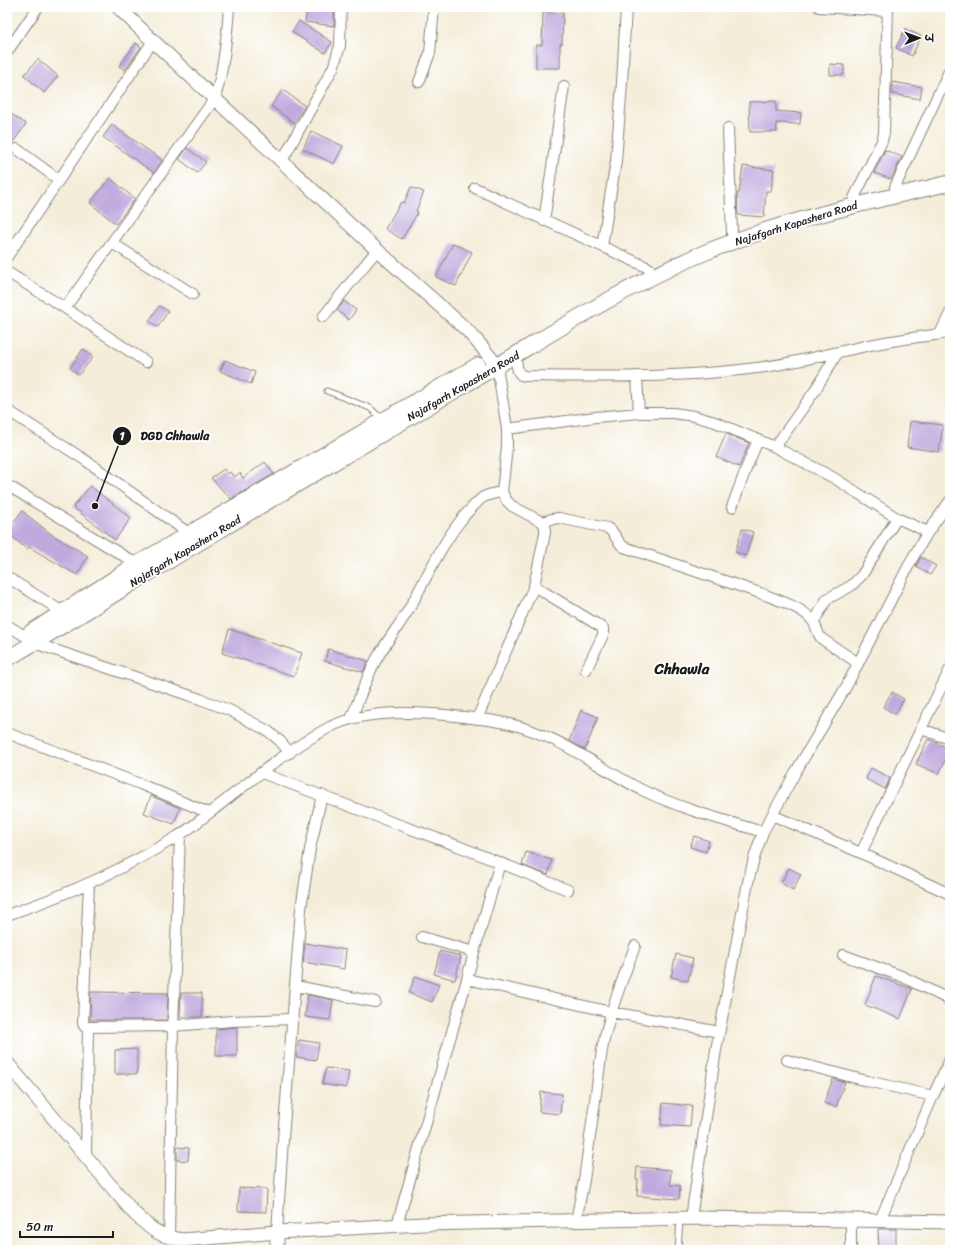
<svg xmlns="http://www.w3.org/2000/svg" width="957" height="1257" viewBox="0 0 957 1257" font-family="Sriracha,'Playpen Sans Deva',sans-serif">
<rect width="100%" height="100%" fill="#fff"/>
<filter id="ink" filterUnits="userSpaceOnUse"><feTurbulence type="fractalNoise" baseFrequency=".025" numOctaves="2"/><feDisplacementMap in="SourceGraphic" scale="8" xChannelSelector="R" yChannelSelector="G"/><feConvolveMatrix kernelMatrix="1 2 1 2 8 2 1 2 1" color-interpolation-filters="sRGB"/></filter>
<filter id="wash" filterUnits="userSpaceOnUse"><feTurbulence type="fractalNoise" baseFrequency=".012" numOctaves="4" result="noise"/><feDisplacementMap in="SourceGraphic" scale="16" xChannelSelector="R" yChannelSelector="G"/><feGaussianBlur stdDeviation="0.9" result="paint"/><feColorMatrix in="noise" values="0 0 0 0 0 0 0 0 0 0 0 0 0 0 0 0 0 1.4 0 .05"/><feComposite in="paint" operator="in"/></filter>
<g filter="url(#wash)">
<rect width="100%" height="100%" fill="#f4edd9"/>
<g id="blocks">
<path fill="#bfa9de" d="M307 8 334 11V26L305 22Z
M543 13H563L562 44H560V68H536V45H542Z
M299 21 332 42 325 53 292 32Z
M905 29 921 36 912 56 896 48Z
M136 43 141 47 125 70 119 66Z
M38 59 58 76 44 93 24 75Z
M830 64 844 65V75H830Z
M892 82 922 87 920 99 892 94Z
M283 90 305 106 294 123 271 106Z
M776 101V111L801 113 800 124 776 123 777 132H750L749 102Z
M7 111 26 124 7 151Z
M112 125 162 160 154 173 103 137Z
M311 131 343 146 334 164 303 149Z
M187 148 206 162 197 173 179 159Z
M885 150 902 157 891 179 874 173Z
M743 166 774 170 771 191H766L764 217 738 215 737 193H739Z
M110 178 135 199 116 224 90 203Z
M411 187 424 192 416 211 418 212 402 239 385 229 401 202 404 203Z
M453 243 472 252 456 286 436 277Z
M344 301 356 310 349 320 337 310Z
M159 306 168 311 158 327 149 321Z
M83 349 93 357 79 375 70 368Z
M225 360 255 372 251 384 220 371Z
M910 421 943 425 939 452 907 447Z
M726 434 749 443 739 467 716 457Z
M265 462 274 474 231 499 211 478 224 469 228 474 230 472 234 477 240 473 243 478Z
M90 486 131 518 115 540 73 507Z
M22 511 51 534 88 556 77 575 29 547 27 549 7 533V531Z
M742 529 753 532 746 556 735 552Z
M921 557 936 566 930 575 916 566Z
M229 629 302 653 294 676 222 653Z
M328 649 368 661 363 672 325 661Z
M892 692 904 699 895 714 883 707Z
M581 710 598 717 585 750 569 741Z
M928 739 950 749 939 774 916 764Z
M871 768 890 778 885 789 866 779Z
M151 796 180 808 174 824 144 813Z
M694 836 709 841 706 852 690 847Z
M526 852 552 860 548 875 522 865Z
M789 868 801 874 793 890 781 883Z
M305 943 346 950 344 969 303 962Z
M440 951 461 956 455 980 434 974Z
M676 954 693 958 688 981 671 977Z
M415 976 439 985 432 1002 409 993Z
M876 976 912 989 900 1019 865 1005Z
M91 992 168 993 167 1020H90Z
M181 993H202V1017H180Z
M308 995 333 1000 330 1020 305 1017Z
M237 1027V1056H216V1029Z
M299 1040 319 1043 316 1060 296 1057Z
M137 1049V1074H115V1050Z
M326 1068 349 1071 346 1088 322 1084Z
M833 1079 845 1082 836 1107 824 1103Z
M541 1092 562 1094 560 1114 539 1112Z
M663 1103 692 1106 690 1127 661 1125Z
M177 1147 189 1148 188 1161 177 1160Z
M637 1167 671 1170 670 1185 680 1186 679 1199 637 1196 638 1179H636Z
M239 1188 267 1189 266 1212 238 1211Z
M878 1229H896V1250H879Z"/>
</g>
</g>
<g filter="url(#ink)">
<use href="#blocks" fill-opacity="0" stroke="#88847a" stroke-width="1"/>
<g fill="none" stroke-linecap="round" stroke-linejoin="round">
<g stroke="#88847a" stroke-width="7">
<path id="service" d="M327 391 370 408 382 419
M678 1250 680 1219"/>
</g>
<g stroke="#88847a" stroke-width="12">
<path id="minor" d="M819 7 888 11
M7 52 38 7
M419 82 430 53 434 7
M728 128 732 234
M17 149 59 180
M282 161 333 68 340 46 341 7
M895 187 950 69
M475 188 649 268
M854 198 882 141 884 133 888 7
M544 221 564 86
M112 243 193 294
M602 246 616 161 622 83 626 7
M7 257 153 41
M7 272 65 308 146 362
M65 308 215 98C224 68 227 38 229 7
M323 317 377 250
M940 334 950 313
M515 356 518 371 521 375 525 376C602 377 680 378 757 368 797 363 836 352 875 344 900 339 925 336 950 333
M637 376 639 413
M7 410 85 460 190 534
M507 429 596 417 639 413H673L694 416 715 422 775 447 834 478 897 518 928 532
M775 447 814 392 838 352
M7 485 137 564
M732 507 746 469 758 440
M542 522 552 519 559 518 607 528C616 532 616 542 624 547L760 593C775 599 802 607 812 620 817 626 817 634 822 639L858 663
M7 577 63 612
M534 586 603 628V635L586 670
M814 622 827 599 851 586 862 575 897 518
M7 625 25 636
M34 643 200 699 229 710 268 731 280 741 290 753
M351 719C359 699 366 679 376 660 386 642 399 626 409 609 427 577 441 544 465 515 471 509 476 503 482 498 488 494 496 493 502 492
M477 719 534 586 545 533V526L542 522 512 506 506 500 502 492 507 447V429L497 366
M921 729 950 739
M7 733 140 784 209 813
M262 773 386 820 458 846 568 890
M772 815 861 853 950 894
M861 853 950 669
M89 883 83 1023 84 1026 88 1027 173 1026 232 1021 293 1019
M7 915C66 895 125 869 178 836 190 829 201 819 212 811 249 782 286 751 328 728 365 708 423 712 464 717 479 719 495 720 510 724 561 736 598 768 644 791 682 809 723 820 763 832
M422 937 474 952
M843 955 901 976 950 1000
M467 979 611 1012 678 1024 719 1032
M296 986 375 1002
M787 1060 867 1081 933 1096
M86 1156 88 1027
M691 1218 716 1050 748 882 755 855 763 832 795 773 846 687 912 559 928 532 950 501
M880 1220 933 1096 950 1059
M576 1221 584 1180 602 1050C609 1013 622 981 635 946
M397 1225 467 979 474 952 500 863
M277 1232 283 1139 301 909 310 849 322 795
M169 1238 173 1026 180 835
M851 1250V1220"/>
</g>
<g stroke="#88847a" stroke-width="15">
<path id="tertiary" d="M118 7 153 41 377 250 467 330 482 347 497 366
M7 1063 133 1212C151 1229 157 1236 183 1240L277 1232 423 1224 691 1218 851 1220 950 1222
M277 1250V1232"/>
</g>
<g stroke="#88847a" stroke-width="17">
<path id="secondary" d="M30 633 137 564 478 365
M7 659C68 623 129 585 190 548 280 494 370 441 461 387 539 342 615 291 699 255 779 221 865 203 950 183"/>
</g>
<use href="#service" stroke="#fff" stroke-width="5"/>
<use href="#minor" stroke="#fff" stroke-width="10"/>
<use href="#tertiary" stroke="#fff" stroke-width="13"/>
<use href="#secondary" stroke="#fff" stroke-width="15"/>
</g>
</g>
<g text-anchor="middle" stroke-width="4" stroke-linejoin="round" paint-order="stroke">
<g font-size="11" fill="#1c1c1c" stroke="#fff">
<text transform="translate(796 223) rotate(-17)" y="4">Najafgarh Kapashera Road</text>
<text transform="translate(463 386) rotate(-30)" y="4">Najafgarh Kapashera Road</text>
<text transform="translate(185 551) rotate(-31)" y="4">Najafgarh Kapashera Road</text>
</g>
<g font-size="15" font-weight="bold" fill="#1c1c1c" stroke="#fff">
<text x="682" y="674">Chhawla</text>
</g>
</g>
<path fill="none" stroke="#1c1c1c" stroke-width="1.5" d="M95 506L122 436"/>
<g fill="#1c1c1c" stroke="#fff" stroke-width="1.5">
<circle cx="95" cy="506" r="4"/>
<circle cx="122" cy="436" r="10"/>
</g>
<g font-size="12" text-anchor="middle" font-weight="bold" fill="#fff">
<text x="122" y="440">1</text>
</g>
<g font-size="12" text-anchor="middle" font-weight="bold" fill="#1c1c1c" stroke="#fff" stroke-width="4" stroke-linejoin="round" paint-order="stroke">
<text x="175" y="440">DGD Chhawla</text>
</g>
<rect width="957" height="1257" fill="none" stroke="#fff" stroke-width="24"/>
<g transform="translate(919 38) rotate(89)" stroke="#ffffff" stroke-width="3" paint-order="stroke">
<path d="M0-3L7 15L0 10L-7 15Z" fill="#1c1c1c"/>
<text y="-6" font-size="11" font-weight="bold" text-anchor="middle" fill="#1c1c1c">उ</text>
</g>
<path d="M20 1231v6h93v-6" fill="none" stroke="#1c1c1c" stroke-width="2"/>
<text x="26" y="1231" font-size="12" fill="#1c1c1c" stroke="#ffffff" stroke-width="3" paint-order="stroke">50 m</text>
</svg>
